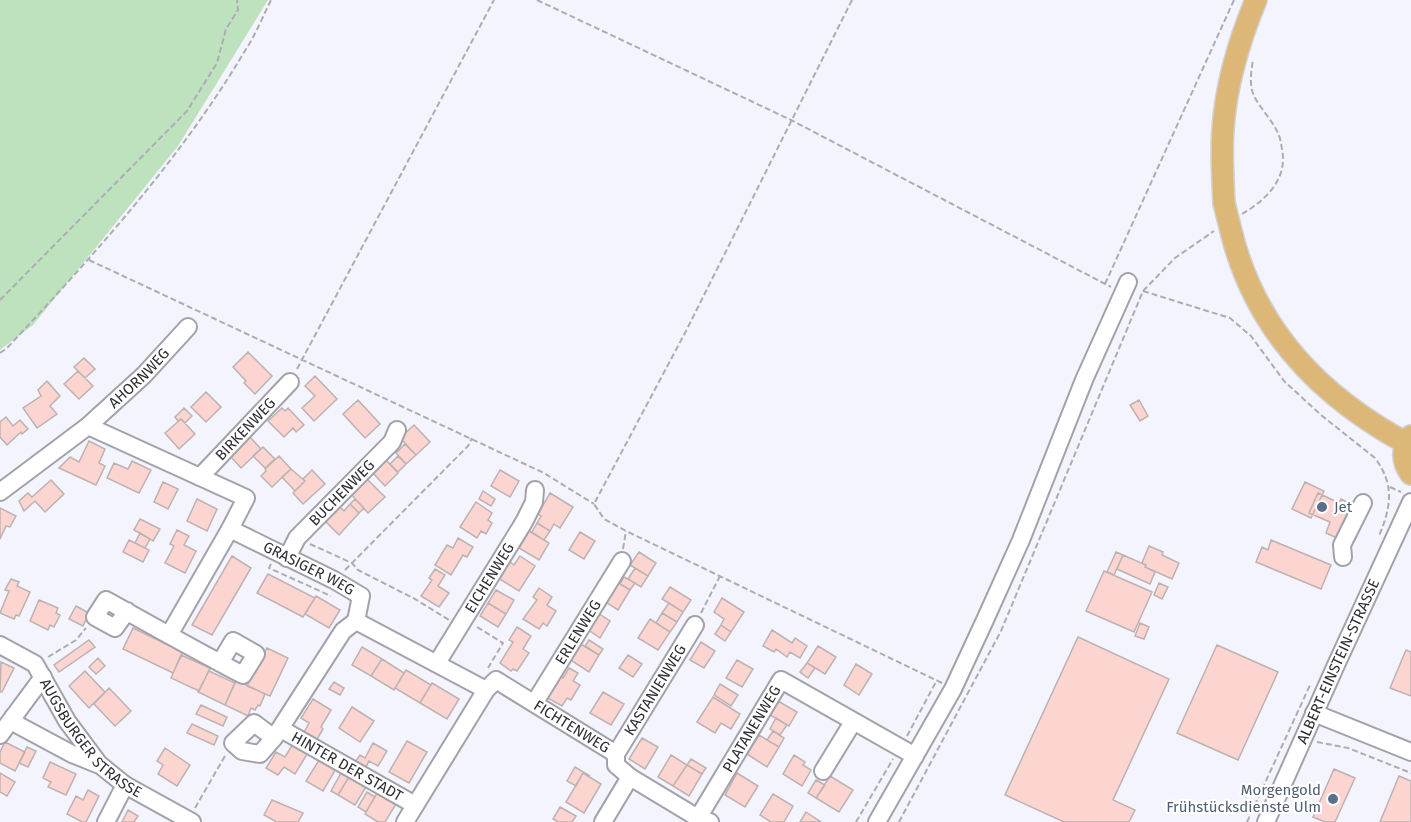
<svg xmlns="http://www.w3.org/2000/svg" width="1411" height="822" viewBox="0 0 1411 822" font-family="'Fira Sans',sans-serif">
<rect width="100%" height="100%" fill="#f3f4fd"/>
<path fill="#bee1be" d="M0 0H268L178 146 33 325 0 350Z"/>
<path fill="#fcd4d0" stroke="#bdb2b1" stroke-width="1.5" d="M248 352 272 376 255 394 244 383 246 381 233 367Z
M84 358 95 369 85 378 74 367Z
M78 371 93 386 79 399 64 384Z
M315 376 337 399 314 421 302 408 315 396 305 386Z
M47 381 60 396 50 406 57 414 37 428 23 408 41 396 38 390Z
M206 392 221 407 206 422 191 407Z
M358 400 380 424 365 438 343 414Z
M1139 400 1148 416 1140 421 1130 405Z
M184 408 192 416 185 423 181 419 178 421 175 417Z
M282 408 285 411 288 408 304 425 296 432 293 428 284 437 268 421Z
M6 417 13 426 20 420 28 429 22 434 21 432 7 445 0 437V422Z
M181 419 195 434 179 449 165 433Z
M414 425 430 442 416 455 400 438Z
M249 436 261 449 241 468 231 457Z
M89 441 105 449 99 463 105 466 96 485 59 468 70 457 79 462Z
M405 444 416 455 406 464 396 453Z
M263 447 275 459 265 468 253 456Z
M279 456 291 469 272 487 261 476 266 471 265 469Z
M398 456 406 464 398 472 390 464Z
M385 459 398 473 385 486 372 472Z
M132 461 151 470 139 493 107 478 114 463 128 469Z
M291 469 305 481 295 491 282 477Z
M312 470 325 484 303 504 293 493 305 481 303 479Z
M500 470 519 481 510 497 491 486Z
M367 479 385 497 368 513 351 494Z
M51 480 64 494 45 512 35 501 24 511 19 501 28 493 32 497Z
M163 482 178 489 168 509 154 502Z
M1305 482 1324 491 1311 518 1292 509Z
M483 491 495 499 491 506 479 499Z
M550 493 573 507 560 528 554 524 550 531 537 523 541 516 538 514Z
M1318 493 1339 503 1341 499 1351 504 1337 538 1326 533 1330 522 1309 513Z
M197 499 217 509 207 531 187 521Z
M355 499 364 508 359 513 350 504Z
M476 502 492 513 488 520 492 523 486 534 481 531 477 538 460 527Z
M350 504 359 513 339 535 325 521 340 507 344 511Z
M0 508 16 516 10 527 6 526 0 539Z
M140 519 160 529 153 541 134 530Z
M537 523 550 531 544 540 532 532Z
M177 530 189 536 184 545 196 551 185 573 165 563 174 546 170 544Z
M529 531 549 543 539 560 519 548Z
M580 532 595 541 584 559 569 550Z
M140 533 150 539 145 548 135 543Z
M458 538 473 547 467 557 463 555 451 575 435 565 447 545 453 548Z
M129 540 149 550 143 562 123 552Z
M1271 540 1331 565 1321 589 1256 562 1262 547 1268 550Z
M1149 546 1163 552 1162 555 1179 563 1172 579 1145 567 1146 565 1142 563Z
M639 552 656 563 648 576 630 565Z
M1116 552 1123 555 1114 575 1107 572Z
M1123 555 1146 565 1145 567 1155 572 1150 584 1117 569Z
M232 556 251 568 212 635 192 625Z
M520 556 535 566 519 591 498 578 509 561 514 565Z
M635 568 648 576 641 587 628 579Z
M435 569 445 575 438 586 449 593 439 607 421 596 432 580 429 578Z
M1104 571 1152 592 1134 632 1086 611Z
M268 574 315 598 303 617 257 593Z
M624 577 635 583 630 590 620 584Z
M11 579 19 582 17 586 30 592 19 616 16 615 14 619 0 613 9 591 5 590Z
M616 581 630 590 618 610 604 601Z
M1159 583 1168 587 1162 599 1154 595Z
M670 587 691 600 683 612 662 599Z
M539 588 552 597 547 605 556 611 547 626 543 623 539 629 523 619 537 600 533 597Z
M496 590 514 600 506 614 488 603Z
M316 596 340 610 329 628 305 614Z
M722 598 744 612 731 632 721 625 724 619 714 612Z
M39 600 58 608 56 613 60 615 54 627 50 625 48 630 30 621Z
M488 603 506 614 498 627 480 616Z
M669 603 683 612 677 622 662 613Z
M76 606 89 613 83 626 69 619Z
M598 613 610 621 600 638 587 629Z
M662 613 677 622 670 632 656 623Z
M650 619 670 632 658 650 638 638Z
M1140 623 1149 627 1144 639 1135 636Z
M721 625 731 632 725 641 715 634Z
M517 627 531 636 523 649 529 653 517 671 513 669 511 671 500 663 513 642 509 640Z
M133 628 183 652 173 673 123 649Z
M772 630 792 643 795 638 807 646 800 658 790 652 787 657 776 649 774 652 763 646Z
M1078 637 1169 679 1113 800 1135 810 1129 822H1064L1005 795Z
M89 640 95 647 59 672 54 665Z
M589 640 603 649 599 655 585 646Z
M701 642 715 651 704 668 690 660Z
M579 643 599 655 589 672 569 659Z
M1217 645 1278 672 1238 760 1177 733Z
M818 646 836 657 825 674 807 663Z
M362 647 382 659 371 676 352 665Z
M267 648 288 658 270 696 247 686Z
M1406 650 1411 652V696L1390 688Z
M181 655 210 668 199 691 171 678Z
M628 655 642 664 633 677 619 668Z
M98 658 105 666 96 674 89 667Z
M382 659 404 673 394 690 371 676Z
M737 660 753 669 742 687 726 678Z
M1 662 14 668 2 692H0Z
M807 663 815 668 808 678 800 672Z
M856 664 872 674 859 695 844 685Z
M569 668 578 673 573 681 580 685 571 700 567 698 562 706 546 697 559 675 563 678Z
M406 670 431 685 420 703 395 688Z
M85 671 105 692 89 708 69 686Z
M209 671 235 683 225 705 198 692Z
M236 680 265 694 260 706 258 705 255 710 251 708 248 716 225 705Z
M334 682 344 688 340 695 329 689Z
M432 683 459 699 447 719 420 703Z
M720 684 738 695 731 706 714 695Z
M109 688 131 711 115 726 94 704Z
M603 692 624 704 611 725 590 713Z
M713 697 740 714 731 729 721 723 715 733 697 722Z
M313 699 331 710 321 727 323 729 316 741 303 734 309 723 301 718Z
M778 701 797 712 789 726 770 715Z
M201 705 227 717 223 726 196 714Z
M352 707 374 721 360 742 339 728Z
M776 718 787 725 780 735 770 729Z
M192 724 218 736 214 745 187 733Z
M773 731 784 738 779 747 767 740Z
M759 735 779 747 767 767 747 754Z
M642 738 658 747 645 769 629 759Z
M407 741 427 752 409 783 389 772Z
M5 742 25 752 15 771 0 763V752Z
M294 742 309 751 295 774 284 767 278 775 266 768 276 752 285 757Z
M373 743 387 751 378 766 369 761 364 771 353 765 360 755 365 758Z
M27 747 36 751 28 767 19 763Z
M165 748 190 765 177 786 158 774 163 765 157 761Z
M671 755 687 765 673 786 658 777Z
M794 755 805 762 803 765 811 770 802 786 783 774Z
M321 757 337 767 323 791 306 781Z
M691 759 706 768 702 774 687 765Z
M50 762 76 774 66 795 48 787 51 782 43 778Z
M687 765 702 774 689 796 673 786Z
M575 767 590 776 583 773 576 786 567 781Z
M1334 769 1355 778 1335 822H1325L1313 817Z
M0 773 15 782 7 796 0 792Z
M341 773 349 777 338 795 331 791Z
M583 773 601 784 584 813 566 802Z
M737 773 758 786 745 807 725 795Z
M830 776 853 790 839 812 816 798Z
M1399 776 1411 781V822H1380Z
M349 777 366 787 355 805 338 795Z
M816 780 825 785 816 798 808 793Z
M88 790 99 796 86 822H82L67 814 76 796 83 800Z
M367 792 375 797 366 812 358 807Z
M377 793 396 804 385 822H378L365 814Z
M773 794 793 806 784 822H771L760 815Z
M272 800 303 813 298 822H275V821L264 815Z
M560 807 576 816 572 822H558L553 819Z
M128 810 138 816 134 822H122Z
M806 812 821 822H800Z"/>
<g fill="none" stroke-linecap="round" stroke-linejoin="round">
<g stroke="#a1a2ab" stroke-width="20">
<g id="minor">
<path d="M88 426 246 498 230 529 169 635"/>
<path id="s1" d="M200 477 290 382"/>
<path id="s2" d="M0 492 88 426 144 375 188 327"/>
<path id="s3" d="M230 529 334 580 361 596 356 621"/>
<path d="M1343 557 1342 545 1363 503"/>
<path id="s4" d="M287 558 297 538 392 442 397 430"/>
<path d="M127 611 115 628 95 617 106 600C151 625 197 651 243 675L256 654 233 641 220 663"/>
<path d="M356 621 486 690"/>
<path id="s5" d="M0 645 35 664 67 721 99 764 125 785 192 822"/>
<path id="s6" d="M437 663 524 522 534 502 535 490"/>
<path id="s7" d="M535 702 622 561"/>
<path d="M1314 713 1411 752"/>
<path d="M13 717 18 725 72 754 97 764"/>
<path id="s8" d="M281 729 415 805"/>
<path d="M0 735 43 677"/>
<path d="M274 738 260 754 242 751 233 743 254 723 274 738 343 631 356 621"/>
<path id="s9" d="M616 754 695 625"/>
<path d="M823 771 853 722"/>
<path id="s10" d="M698 818 781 680 915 756"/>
<path d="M106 822 125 785"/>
<path id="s11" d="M405 822 486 690 496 680 616 754V765L630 777 698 818 710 822"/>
<path d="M603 822 630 777"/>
<path d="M877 822 953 689 985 620 1021 540 1084 380 1128 282"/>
<path id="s12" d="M1266 822 1336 665 1411 502"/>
</g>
</g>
<g stroke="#d1d1d2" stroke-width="24">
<path id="major" d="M1224 203C1223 179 1221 154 1223 129 1226 85 1239 41 1256 0
M1232 235C1257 332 1321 397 1406 443
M1411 436C1401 448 1402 462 1411 474"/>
</g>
<path stroke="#acadb4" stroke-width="2" stroke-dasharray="6 3" stroke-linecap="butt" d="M537 0 791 120 1111 287
M852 0 686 331 594 504 604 519 626 531 942 683
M1242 214C1266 200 1288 179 1282 149 1281 143 1280 136 1277 131 1271 119 1260 108 1254 96 1249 85 1251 72 1253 60
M89 260 544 473 594 504
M1105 284 1234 0
M1143 291 1230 318 1251 336 1284 381 1321 415 1375 458C1395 485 1391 507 1379 536
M0 300 187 111 217 63 226 29 238 10 237 0
M0 353 7 348C94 255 181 159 246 49 256 34 263 16 271 0
M297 369 494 0
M1390 487 1401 492
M310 544 352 563 358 570 415 599 449 620
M623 549 626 531
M271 564 269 568 331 596
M345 570 468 446 472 438
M701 613 720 576
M477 627 503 643 488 668
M48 657 76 640 86 628
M907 736 937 680
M1317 742 1348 748 1411 773
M195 808 225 756
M856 822 893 759
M899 822 1001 631 1143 291 1175 258 1214 231
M1247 822 1311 683"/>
<use href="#minor" stroke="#fff" stroke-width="16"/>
<use href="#major" stroke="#ddb777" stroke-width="21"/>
<g stroke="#d1d1d2" stroke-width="24" stroke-linecap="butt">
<path id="major-bridge" d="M1224 203 1232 235"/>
</g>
<use href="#major-bridge" stroke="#ddb777" stroke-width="21"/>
</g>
<g fill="#5c6f8a" stroke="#fff" stroke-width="2">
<circle cx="1322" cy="507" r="6"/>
<circle cx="1333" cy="799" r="6"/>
</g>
<g text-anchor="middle" stroke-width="4.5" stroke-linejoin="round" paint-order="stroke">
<g font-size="15" fill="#2f2f33" stroke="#fff">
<text dy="5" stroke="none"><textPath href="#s2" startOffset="180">AHORNWEG</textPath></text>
<text dy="5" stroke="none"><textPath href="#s1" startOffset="66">BIRKENWEG</textPath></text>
<text dy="5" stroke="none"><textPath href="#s4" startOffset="86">BUCHENWEG</textPath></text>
<text dy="5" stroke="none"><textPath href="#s3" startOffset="88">GRASIGER WEG</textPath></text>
<text dy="5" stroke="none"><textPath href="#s6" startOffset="100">EICHENWEG</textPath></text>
<text dy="5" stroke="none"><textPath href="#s7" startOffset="82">ERLENWEG</textPath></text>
<text dy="5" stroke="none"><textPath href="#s12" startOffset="176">ALBERT-EINSTEIN-STRASSE</textPath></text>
<text dy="5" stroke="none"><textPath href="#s9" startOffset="75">KASTANIENWEG</textPath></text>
<text dy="5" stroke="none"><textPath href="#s11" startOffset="258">FICHTENWEG</textPath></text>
<text dy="5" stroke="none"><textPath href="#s10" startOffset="104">PLATANENWEG</textPath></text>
<text dy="5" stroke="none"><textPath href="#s5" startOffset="134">AUGSBURGER STRASSE</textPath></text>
<text dy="5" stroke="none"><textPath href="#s8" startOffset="76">HINTER DER STADT</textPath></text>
</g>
<g font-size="15" fill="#4e5e75" stroke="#fff" text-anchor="start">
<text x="1334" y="512">Jet</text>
<text x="1321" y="795" text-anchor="end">Morgengold<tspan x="1321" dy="17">Frühstücksdienste Ulm</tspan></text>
</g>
</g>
</svg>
